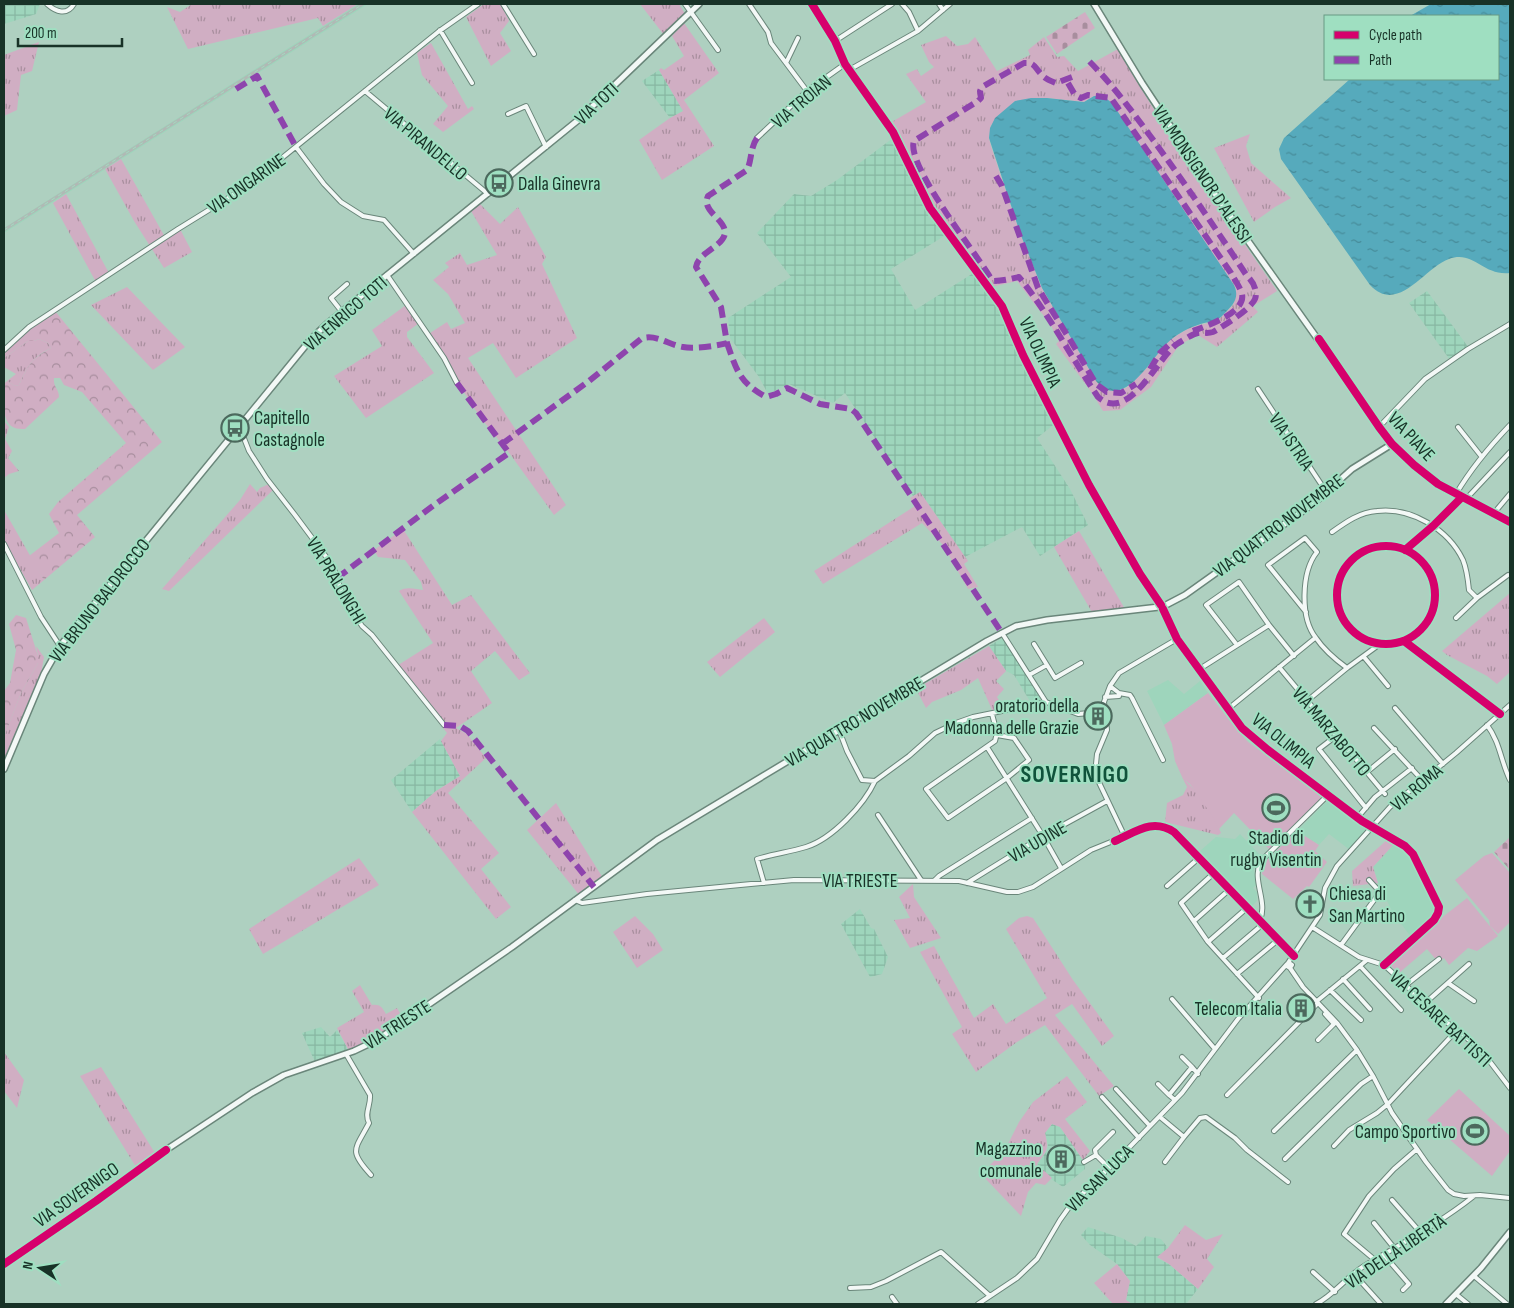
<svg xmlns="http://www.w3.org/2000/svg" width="1514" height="1308" viewBox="0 0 1514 1308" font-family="'Sofia Sans Condensed',sans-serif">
<defs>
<pattern id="industrial-grid" width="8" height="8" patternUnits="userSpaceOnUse" patternTransform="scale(1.25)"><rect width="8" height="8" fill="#9ed5bc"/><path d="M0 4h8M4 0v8" fill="none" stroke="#87b7a2"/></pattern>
<pattern id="grass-tufts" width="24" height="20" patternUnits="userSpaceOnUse" patternTransform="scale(1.25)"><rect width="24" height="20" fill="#d0aec3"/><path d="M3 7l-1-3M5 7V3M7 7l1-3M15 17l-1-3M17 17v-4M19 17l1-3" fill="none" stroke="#a88e9e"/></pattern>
<pattern id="forest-crowns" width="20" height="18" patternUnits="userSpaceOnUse" patternTransform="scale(1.25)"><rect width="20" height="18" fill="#d0aec3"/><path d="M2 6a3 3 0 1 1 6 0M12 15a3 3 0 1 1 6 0" fill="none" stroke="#a88e9e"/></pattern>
<pattern id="cemetery-stones" width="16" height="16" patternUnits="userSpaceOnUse" patternTransform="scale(1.25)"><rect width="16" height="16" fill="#d0aec3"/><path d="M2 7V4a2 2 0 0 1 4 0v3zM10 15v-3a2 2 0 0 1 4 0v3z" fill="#a88e9e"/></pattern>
<pattern id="water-ripples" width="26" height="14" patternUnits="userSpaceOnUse" patternTransform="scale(1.25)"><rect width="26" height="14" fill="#56aabc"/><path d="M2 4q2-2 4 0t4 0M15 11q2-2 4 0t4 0" fill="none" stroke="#468b99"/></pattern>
</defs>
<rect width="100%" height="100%" fill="#aed0c0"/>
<path fill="#9ed5bc" d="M358 4H368L4 233V228Z
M1168 680 1184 694 1200 681 1208 693 1164 725 1147 691Z
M1328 800 1368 827 1350 850 1329 834 1319 845 1297 831Z
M1240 834 1261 856 1251 864 1254 868 1256 885 1253 888 1257 892V901L1252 906 1200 851 1216 837 1235 839Z
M1395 843 1414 859 1437 904 1433 917 1411 937 1393 913 1378 883 1373 867Z"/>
<path fill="url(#industrial-grid)" d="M4 4H40L36 14 4 24Z
M659 70 684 111 670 118 642 81Z
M893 138 902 162 929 217 946 235 891 269 915 310 975 272 1010 330 1021 351 1036 390 1056 423 1037 438 1070 489 1088 525 1040 556 1022 527 965 557 920 492 913 496 845 393 833 403 789 384 768 394 759 377 730 338 728 318 791 277 757 233 794 194 811 196 837 180Z
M1427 291 1469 348 1450 360 1409 303Z
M1002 638 1043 699 1031 703 1014 675 1006 671 989 646Z
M440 739 460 776 436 791 412 812 391 780Z
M860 909 871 928 874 929 888 957 882 974 870 977 841 924Z
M321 1027 330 1037 337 1030 349 1051 315 1062 302 1033Z
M1052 1124 1060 1127 1083 1160 1084 1159 1085 1169 1063 1187 1051 1179 1037 1164 1047 1151 1048 1145 1045 1133Z
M1088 1227 1122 1238 1136 1246 1146 1236 1161 1239 1168 1248 1157 1258 1169 1264 1198 1289 1186 1304H1132L1126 1300 1130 1281 1117 1264 1090 1245 1081 1235Z"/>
<path fill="url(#grass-tufts)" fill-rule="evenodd" d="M192 4H358L323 26 318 18 188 49 167 7 180 12Z
M484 4H501L509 21 500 33 511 51 491 66 466 17Z
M640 4H679L685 14 664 35Z
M684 23 719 73 684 100 714 146 662 180 639 140 670 118 683 111 659 70 661 68 664 70 684 56 672 36Z
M946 36 957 46 968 44 975 37 997 71 1030 55 1028 50 1044 37 1057 57 1064 56 1078 71 1118 49C1165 133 1222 211 1277 291L1253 306 1258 312 1217 347 1198 335 1179 345 1151 387 1120 410 1103 411 1092 393 1056 344 1059 341 1050 324 1017 281 991 287 935 209 909 151 890 123 926 102 906 74 917 69 921 76 934 67 929 62 921 45ZM1094 96 1113 106 1236 289 1233 305 1217 321 1191 327 1172 338 1157 353 1147 368 1126 388 1119 390H1108L1102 387 1096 381 1042 288 1020 233 991 146 989 138 991 125 1047 98 1084 102Z
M39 42 32 71 21 75 17 110 4 116V55Z
M431 43 468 109 472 106 474 109 443 132 433 124 448 106 422 75 417 53Z
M1250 134 1246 146 1251 163 1291 198 1275 207 1254 222 1214 148Z
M121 159 165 237 180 229 192 252 164 268 134 221 105 169Z
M66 194 110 275 97 284 53 203Z
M480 204 500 224 518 207 546 257 542 264 577 338 516 378 493 343 468 358 566 505 554 515 510 454 480 417 427 335 447 322 451 329 465 323 448 294 433 280 449 267 445 263 460 253 467 265 497 255 471 211Z
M127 287 185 347 153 370 91 305Z
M406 305 419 323 407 332V337L434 373 366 418 334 376 382 346 372 330Z
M39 339 48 343 51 348C32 357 28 366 19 385L15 386 7 381 16 374 4 367V358L28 341H34Z
M4 421 9 427 5 439 12 451 8 458 19 471 9 474 4 478Z
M250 484 257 492 260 488 269 484 273 490 169 591 162 589 240 500Z
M920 492 968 561 964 564 978 587 968 589 943 545 922 523 823 584 814 571 915 506 910 498Z
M4 510 44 580 32 590 8 548 5 554 4 551Z
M403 529 452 605 471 595 530 673 519 680 495 651 471 671 492 703 456 728 467 734 486 758 448 793 499 853 481 869 511 907 496 919 412 812 436 791 460 776 441 741 447 733 395 667 433 643 399 591C406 586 416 589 423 590L421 582 405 560 378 557 374 550Z
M1079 531 1125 609 1093 614 1054 547Z
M1510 593V672L1497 684 1487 676 1447 655 1442 651Z
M764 618 775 632 720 677 707 662Z
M36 646 44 657 41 674 4 760V737L21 693 38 663V656Z
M989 646 1006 671 996 681 1004 689 997 697 1005 710 993 712 978 678 961 690 932 702 926 708 916 689Z
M1183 779C1197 789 1215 816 1221 833L1218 835 1165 822 1167 803 1183 795 1187 787Z
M556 803 603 878 580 896 527 830Z
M1388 839 1395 843 1373 867 1378 883 1353 886 1352 871Z
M359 858 379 885 263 954 249 929Z
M913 884 914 897 941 938 910 948 894 920 910 918 899 897Z
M635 916 653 934 663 950 637 968 613 932Z
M1027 916 1033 918 1073 980 1114 1036 1102 1046 1072 1004 1055 1015 1114 1086 1099 1096 1045 1025 1017 1042 976 1072 952 1034 962 1027 920 952 934 946 974 1018 993 1004 1006 1024 1047 998 1006 929 1019 918Z
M360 985 372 1005C380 1004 382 1007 386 1014L397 1008 404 1020 370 1043 349 1051 337 1028 364 1012 352 991Z
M4 1052 24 1080 17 1108 4 1091Z
M101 1067 155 1153 136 1167 80 1076Z
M1067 1076 1087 1102 1065 1119 1090 1151 1083 1160 1060 1127 1052 1124 1045 1133C1049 1150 1047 1150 1037 1164L1052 1178 1045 1185 1036 1183 1028 1192 1021 1216 981 1174 1005 1150 1019 1122 1033 1102Z
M1185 1225 1206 1240 1223 1234 1207 1259 1214 1267 1198 1289 1169 1264 1157 1257 1168 1248Z
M1117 1264 1130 1281 1126 1300 1132 1304H1113L1094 1283Z"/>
<path fill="url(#forest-crowns)" d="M55 311 162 442 77 515 95 537 44 580 29 556 59 533 49 514 58 502 126 443 82 392 64 385 60 378H54C53 387 59 389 59 397L25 429C0 431 4 406 4 384L7 381 15 386 19 385C29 364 31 359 51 348L48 343 39 339 34 341H28L4 358V348L14 338Z
M16 615 26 618 38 656V663L21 693 4 737V691L10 683 16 650 9 624Z"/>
<path fill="url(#cemetery-stones)" d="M1085 12 1095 28 1057 54 1046 37Z
M1510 837V870L1494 852Z"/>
<path fill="#d0aec3" d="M1208 693 1238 731 1248 742 1324 797 1270 850 1234 813 1219 829 1211 814 1190 784 1183 779 1175 761 1172 744 1164 725Z
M1297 831 1319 845 1315 851 1327 862 1309 887 1307 886 1293 899 1262 874 1263 865 1265 862Z
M1492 853 1510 873V922L1498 934 1490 926 1489 920 1455 880 1484 856Z
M1467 898 1498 936 1477 951 1468 948 1449 965 1444 958 1438 962 1427 949 1399 973 1389 964 1422 933Z
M1459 1089 1510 1136V1151L1492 1176 1427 1120Z"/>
<path fill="url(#water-ripples)" d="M1431 4H1510V273C1482 276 1474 250 1449 259 1424 268 1398 315 1370 285L1281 159 1279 149 1284 138 1350 79H1498V16H1410Z
M1094 96H1103L1112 103 1234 285C1240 298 1233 305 1224 314 1221 317 1218 320 1215 321 1212 322 1207 322 1204 323 1193 326 1182 331 1173 338 1153 352 1125 415 1096 381L1042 288 1020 233 989 138 990 128 995 118 1015 101 1031 98H1047L1084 102Z"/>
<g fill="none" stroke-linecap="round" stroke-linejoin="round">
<g stroke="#6a867a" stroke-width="6">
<path id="minor" d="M47 4C56 12 67 16 74 4
M503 4 534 54
M685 4 718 50
M749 4 768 32 771 43 807 91
M812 4 835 41 845 64 893 132 930 208 1002 306 1023 355 1089 485 1140 574 1161 605
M902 4 909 12 918 31
M939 4 943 10
M440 30 472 83
M835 41 892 4
M786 63 798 38
M849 70 918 31 950 4
M365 91 488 194
M508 114 526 106 546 147
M757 138 807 91 845 64
M296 147 324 184 341 202 363 216 384 220 414 254
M387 275 444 358 457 383
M342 312 331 298 347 284
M4 350 29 327 178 229 246 187 438 32 478 4
M1258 389 1327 493
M1379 427 1425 379 1468 349 1510 324
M1458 427 1481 456
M240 428 249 451 267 479 295 515 333 566 343 596 362 626 372 635 444 725
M1456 494C1472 467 1489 447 1510 425
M1466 499 1510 452
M1494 513 1510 494
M1332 532C1346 522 1360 512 1377 511 1411 507 1448 529 1463 560 1467 570 1468 580 1469 590L1477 598 1456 618
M4 544 41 617 60 646
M1337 595a49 49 0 1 1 98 0a49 49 0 1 1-98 0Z
M1405 550 1433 526 1462 497
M1477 598 1508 575
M1163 609 1177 639 1242 728 1268 750 1362 821 1405 846 1413 854 1439 907 1438 913 1434 920 1384 965
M1306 612 1268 565 1305 538 1317 552C1301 572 1300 618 1316 638 1324 650 1336 660 1347 668
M1002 633 1046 702
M1404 641 1500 714
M1034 644 1047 665
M1237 645 1206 605 1239 582 1269 625 1294 656
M1364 657 1388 686
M1279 667 1385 794
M1198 670 1269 625
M1029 675 1047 665 1055 678 1081 663
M1119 693 1130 695 1132 698 1163 760
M1105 697 1119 696V693L1110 686
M1307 701 1347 668 1380 644
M1395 708 1443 764
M1228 709 1315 638
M992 714 997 733 995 741 926 789 948 818 1007 778 1029 760 1014 738 997 735
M1487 725C1500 742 1501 762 1510 780
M1374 728 1423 781
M839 730 847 751 862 780 875 781 909 756 935 733 956 723 973 717 1046 702 1078 714 1090 713 1103 707
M1336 736 1319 749 1366 808
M987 747 1043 836 1061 868
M1367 772 1395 749
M878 815 921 880
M1358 817 1375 797 1412 768
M1125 837 1095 774 1097 754 1107 730 1104 702 1110 686 1119 673 1177 639
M1214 873 1181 903 1208 942 1259 998
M935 880 939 876 1032 818
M764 883 757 859C773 854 790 852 806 847 832 839 864 805 875 781
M967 883 1043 836 1107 801
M1167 886 1200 857
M575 900 582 903 647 894 794 880 959 881 1007 892H1018L1033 887 1091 850 1150 826C1161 823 1169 828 1178 835L1294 956
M1260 920C1268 902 1252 881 1260 862L1328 795
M1194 921 1230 889
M1312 927 1359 957 1384 965 1406 985 1423 1005 1457 1030 1481 1050 1510 1088
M1208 942 1248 907
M1341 945 1380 892 1369 880
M1223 958 1263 924
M1288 963 1320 915 1325 888 1337 866 1390 807 1456 753 1510 705
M1289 963 1292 965 1290 968 1287 966Z
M1360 966 1401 1010
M1290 968 1303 987 1337 1023 1357 1050 1373 1076 1392 1113 1426 1162 1448 1190 1454 1194 1464 1196 1480 1195 1510 1198
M1237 974 1278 940
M1343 979 1370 1009
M1448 983 1474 1001
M1406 985 1439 959
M1330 990 1361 1020
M1172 999 1215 1049
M1317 1001 1367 960
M1423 1005 1469 964
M1318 1040 1334 1024 1325 1014
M346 1054 370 1095C371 1105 364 1113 369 1123 355 1150 348 1150 371 1175
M1182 1057 1192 1067
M1158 1084 1169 1095
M1116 1089 1150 1126
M1227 1095 1318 1003
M1102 1097 1139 1138
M1175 1100 1169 1095 1192 1067 1198 1074
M1160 1117 1184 1137 1200 1118 1206 1117 1235 1138 1247 1150 1288 1182
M1274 1131 1357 1050
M1334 1146 1349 1130 1377 1113 1388 1104 1457 1030
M1285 1159 1361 1084 1373 1076
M1084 1162 1096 1155
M1165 1162 1184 1137
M1109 1168 1096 1155 1095 1150 1113 1132
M1392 1200 1420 1232
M1374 1223 1395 1249
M1384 1255 1409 1284 1403 1290
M1375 1260 1344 1234 1369 1196 1394 1169 1417 1149
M1313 1272 1335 1292
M1354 1274 1381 1304
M1474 1276 1507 1304
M850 1288 871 1287 886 1281 941 1252 990 1296
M1457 1295 1468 1304
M892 1297 897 1304
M978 1304 1017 1278 1037 1259 1060 1220 1070 1206 1119 1158 1182 1093 1238 1019 1287 964
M1316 1304C1334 1295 1346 1277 1364 1266 1401 1244 1440 1223 1474 1196"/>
</g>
<g stroke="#6a867a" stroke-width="8">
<path id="major" d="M1094 4 1142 83 1219 200 1392 444 1429 478 1510 522
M1164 606 1185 595 1314 503 1352 469 1392 444
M4 769 44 674 60 646 311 339 328 323 577 121 699 4
M4 1264 96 1201 166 1150 252 1093 284 1075 354 1051 377 1040 512 947 657 840 987 641 1016 626 1047 620 1159 607
M1446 1304 1481 1268 1510 1232"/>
</g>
<use href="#minor" stroke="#f3f8f6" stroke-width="4"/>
<use href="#major" stroke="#f3f8f6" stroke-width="5"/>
<g stroke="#b0b9b5" stroke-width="3">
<path id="rail" d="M4 230 363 4"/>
</g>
<use href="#rail" stroke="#9fdfc1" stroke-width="1" stroke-dasharray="4" stroke-linecap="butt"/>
<path stroke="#8e44ad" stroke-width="6" stroke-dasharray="12 6" stroke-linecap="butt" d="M1072 77 1056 83C1051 81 1045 79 1041 74 1035 68 1035 62 1024 63L982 87 980 91 981 98 978 101 914 141C905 164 976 253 990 277L993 281C1003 281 1010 279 1019 277 1049 314 1071 357 1098 397 1129 424 1157 358 1177 344 1182 341 1192 334 1198 333 1203 332 1207 334 1213 332 1222 327 1251 309 1255 299 1258 291 1253 281 1247 276 1216 229 1184 182 1151 137 1131 110 1112 84 1088 60
M1068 83 1075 95 1081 98 1088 95 1111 98 1231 273C1234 279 1240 287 1242 294 1246 313 1206 326 1193 331
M236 89 257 76 296 147
M996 176 1002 186 1038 288 1072 343 1096 384 1107 392 1121 393 1136 384
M727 343C737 371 739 382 766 397L776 394 787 388 820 404 851 409 856 413 1002 633
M1150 369 1160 353 1173 341
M502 444 589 381 641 339C654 333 669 345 683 347 694 349 717 346 727 343L721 307 696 267C698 252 725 246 725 232 724 218 701 211 708 196L747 170C752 160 750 148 757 138
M337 578 434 505 509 453 457 383
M444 725 460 726 468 731 594 887"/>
<g stroke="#9fdfc1" stroke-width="11">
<path id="cycleway" d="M812 4 835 41 845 64 893 132 930 208 1002 306 1023 355 1089 485 1140 574 1161 605
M1319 339 1379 427 1392 444 1414 465 1438 484 1510 522
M1337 595a49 49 0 1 1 98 0a49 49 0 1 1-98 0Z
M1405 550 1433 526 1462 497
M1163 609 1177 639 1242 728 1268 750 1362 821 1405 846 1413 854 1439 907 1438 913 1434 920 1384 965
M1404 641 1500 714
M1115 841C1136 832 1152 818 1174 832L1294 956
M4 1264 96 1201 166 1150"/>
</g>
<use href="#cycleway" stroke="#d6006c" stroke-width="8"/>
</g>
<defs>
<g id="bus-ring" transform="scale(1.4375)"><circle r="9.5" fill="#9fdfc1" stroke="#4c695d" stroke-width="1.5"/><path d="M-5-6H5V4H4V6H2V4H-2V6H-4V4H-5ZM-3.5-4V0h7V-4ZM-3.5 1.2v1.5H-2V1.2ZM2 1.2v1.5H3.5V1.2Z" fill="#4c695d"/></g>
<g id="building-ring" transform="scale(1.4375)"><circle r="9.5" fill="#9fdfc1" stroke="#4c695d" stroke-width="1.5"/><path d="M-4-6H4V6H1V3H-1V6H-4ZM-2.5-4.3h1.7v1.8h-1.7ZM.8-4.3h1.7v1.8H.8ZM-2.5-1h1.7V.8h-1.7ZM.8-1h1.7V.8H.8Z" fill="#4c695d"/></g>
<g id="stadium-ring" transform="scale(1.4375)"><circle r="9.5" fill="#9fdfc1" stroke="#4c695d" stroke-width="1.5"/><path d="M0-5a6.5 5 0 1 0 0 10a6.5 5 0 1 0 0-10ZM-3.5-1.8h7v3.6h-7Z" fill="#4c695d"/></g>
<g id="church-ring" transform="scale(1.4375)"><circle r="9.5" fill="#9fdfc1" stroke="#4c695d" stroke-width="1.5"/><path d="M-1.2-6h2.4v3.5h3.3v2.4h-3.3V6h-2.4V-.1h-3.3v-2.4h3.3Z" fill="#4c695d"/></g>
</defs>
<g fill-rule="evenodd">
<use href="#bus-ring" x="499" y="183"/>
<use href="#bus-ring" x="235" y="428"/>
<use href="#building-ring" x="1098" y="716"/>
<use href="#stadium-ring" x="1276" y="808"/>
<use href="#church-ring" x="1310" y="904"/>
<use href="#building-ring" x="1301" y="1008"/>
<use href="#stadium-ring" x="1475" y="1131"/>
<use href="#building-ring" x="1061" y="1159"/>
</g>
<g text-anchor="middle" stroke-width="4" stroke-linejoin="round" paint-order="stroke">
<g font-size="19" fill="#183227" stroke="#9fdfc1">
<text transform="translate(801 101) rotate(-40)" y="7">VIA TROIAN</text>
<text transform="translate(596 103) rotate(-43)" y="7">VIA TOTI</text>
<text transform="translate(426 143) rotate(40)" y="7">VIA PIRANDELLO</text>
<text transform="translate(1203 174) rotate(56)" y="7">VIA MONSIGNOR D'ALESSI</text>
<text transform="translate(246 183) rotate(-35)" y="7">VIA ONGARINE</text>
<text transform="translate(345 313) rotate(-41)" y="7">VIA ENRICO TOTI</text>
<text transform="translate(1041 352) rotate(65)" y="7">VIA OLIMPIA</text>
<text transform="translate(1412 436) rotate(47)" y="7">VIA PIAVE</text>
<text transform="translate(1292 441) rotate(56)" y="7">VIA ISTRIA</text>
<text transform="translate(1278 525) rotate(-37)" y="7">VIA QUATTRO NOVEMBRE</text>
<text transform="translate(337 580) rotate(59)" y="7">VIA PRALONGHI</text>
<text transform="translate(99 600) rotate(-52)" y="7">VIA BRUNO BALDROCCO</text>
<text transform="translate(854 721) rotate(-31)" y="7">VIA QUATTRO NOVEMBRE</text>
<text transform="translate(1332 731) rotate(50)" y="7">VIA MARZABOTTO</text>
<text transform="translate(1284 740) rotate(39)" y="7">VIA OLIMPIA</text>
<text transform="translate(1416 787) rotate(-40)" y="7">VIA ROMA</text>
<text transform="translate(1037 841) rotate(-30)" y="7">VIA UDINE</text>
<text x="860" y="887">VIA TRIESTE</text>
<text transform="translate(1441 1018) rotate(43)" y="7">VIA CESARE BATTISTI</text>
<text transform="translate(397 1024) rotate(-33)" y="7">VIA TRIESTE</text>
<text transform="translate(1099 1178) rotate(-45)" y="7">VIA SAN LUCA</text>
<text transform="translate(76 1194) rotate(-35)" y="7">VIA SOVERNIGO</text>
<text transform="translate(1395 1251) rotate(-34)" y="7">VIA DELLA LIBERTÀ</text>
</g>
<g font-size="19" fill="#183227" stroke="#9fdfc1" text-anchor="end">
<text x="518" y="190" text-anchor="start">Dalla Ginevra</text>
<text x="254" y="424" text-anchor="start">Capitello<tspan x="254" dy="22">Castagnole</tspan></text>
<text x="1079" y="712">oratorio della<tspan x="1079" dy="22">Madonna delle Grazie</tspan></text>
<text x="1276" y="844" text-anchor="middle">Stadio di<tspan x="1276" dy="22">rugby Visentin</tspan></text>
<text x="1329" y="900" text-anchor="start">Chiesa di<tspan x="1329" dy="22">San Martino</tspan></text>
<text x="1282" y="1015">Telecom Italia</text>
<text x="1456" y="1138">Campo Sportivo</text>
<text x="1042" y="1155">Magazzino<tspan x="1042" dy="22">comunale</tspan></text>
</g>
<g font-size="24" font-weight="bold" letter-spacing="1" fill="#10533b" stroke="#9fdfc1">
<text x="1075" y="782">SOVERNIGO</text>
</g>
</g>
<rect width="1514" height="1308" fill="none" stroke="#183227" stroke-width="10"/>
<rect x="1324" y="15" width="175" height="65" fill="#9fdfc1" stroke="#699a83"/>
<rect x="1334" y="31" width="25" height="8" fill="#d6006c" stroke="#699a83"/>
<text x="1369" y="40" font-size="15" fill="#183227">Cycle path</text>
<rect x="1334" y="56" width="25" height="8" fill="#8e44ad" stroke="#699a83"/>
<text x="1369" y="65" font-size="15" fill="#183227">Path</text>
<g transform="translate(40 1268) rotate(282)" stroke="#9fdfc1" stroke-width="4" paint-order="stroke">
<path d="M0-4L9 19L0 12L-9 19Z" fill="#183227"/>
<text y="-8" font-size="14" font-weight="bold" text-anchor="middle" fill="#183227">N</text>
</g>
<path d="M18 38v8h104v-8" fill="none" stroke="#183227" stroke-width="2.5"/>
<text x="25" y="38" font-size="15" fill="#183227" stroke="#9fdfc1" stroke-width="4" paint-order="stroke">200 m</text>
</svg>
